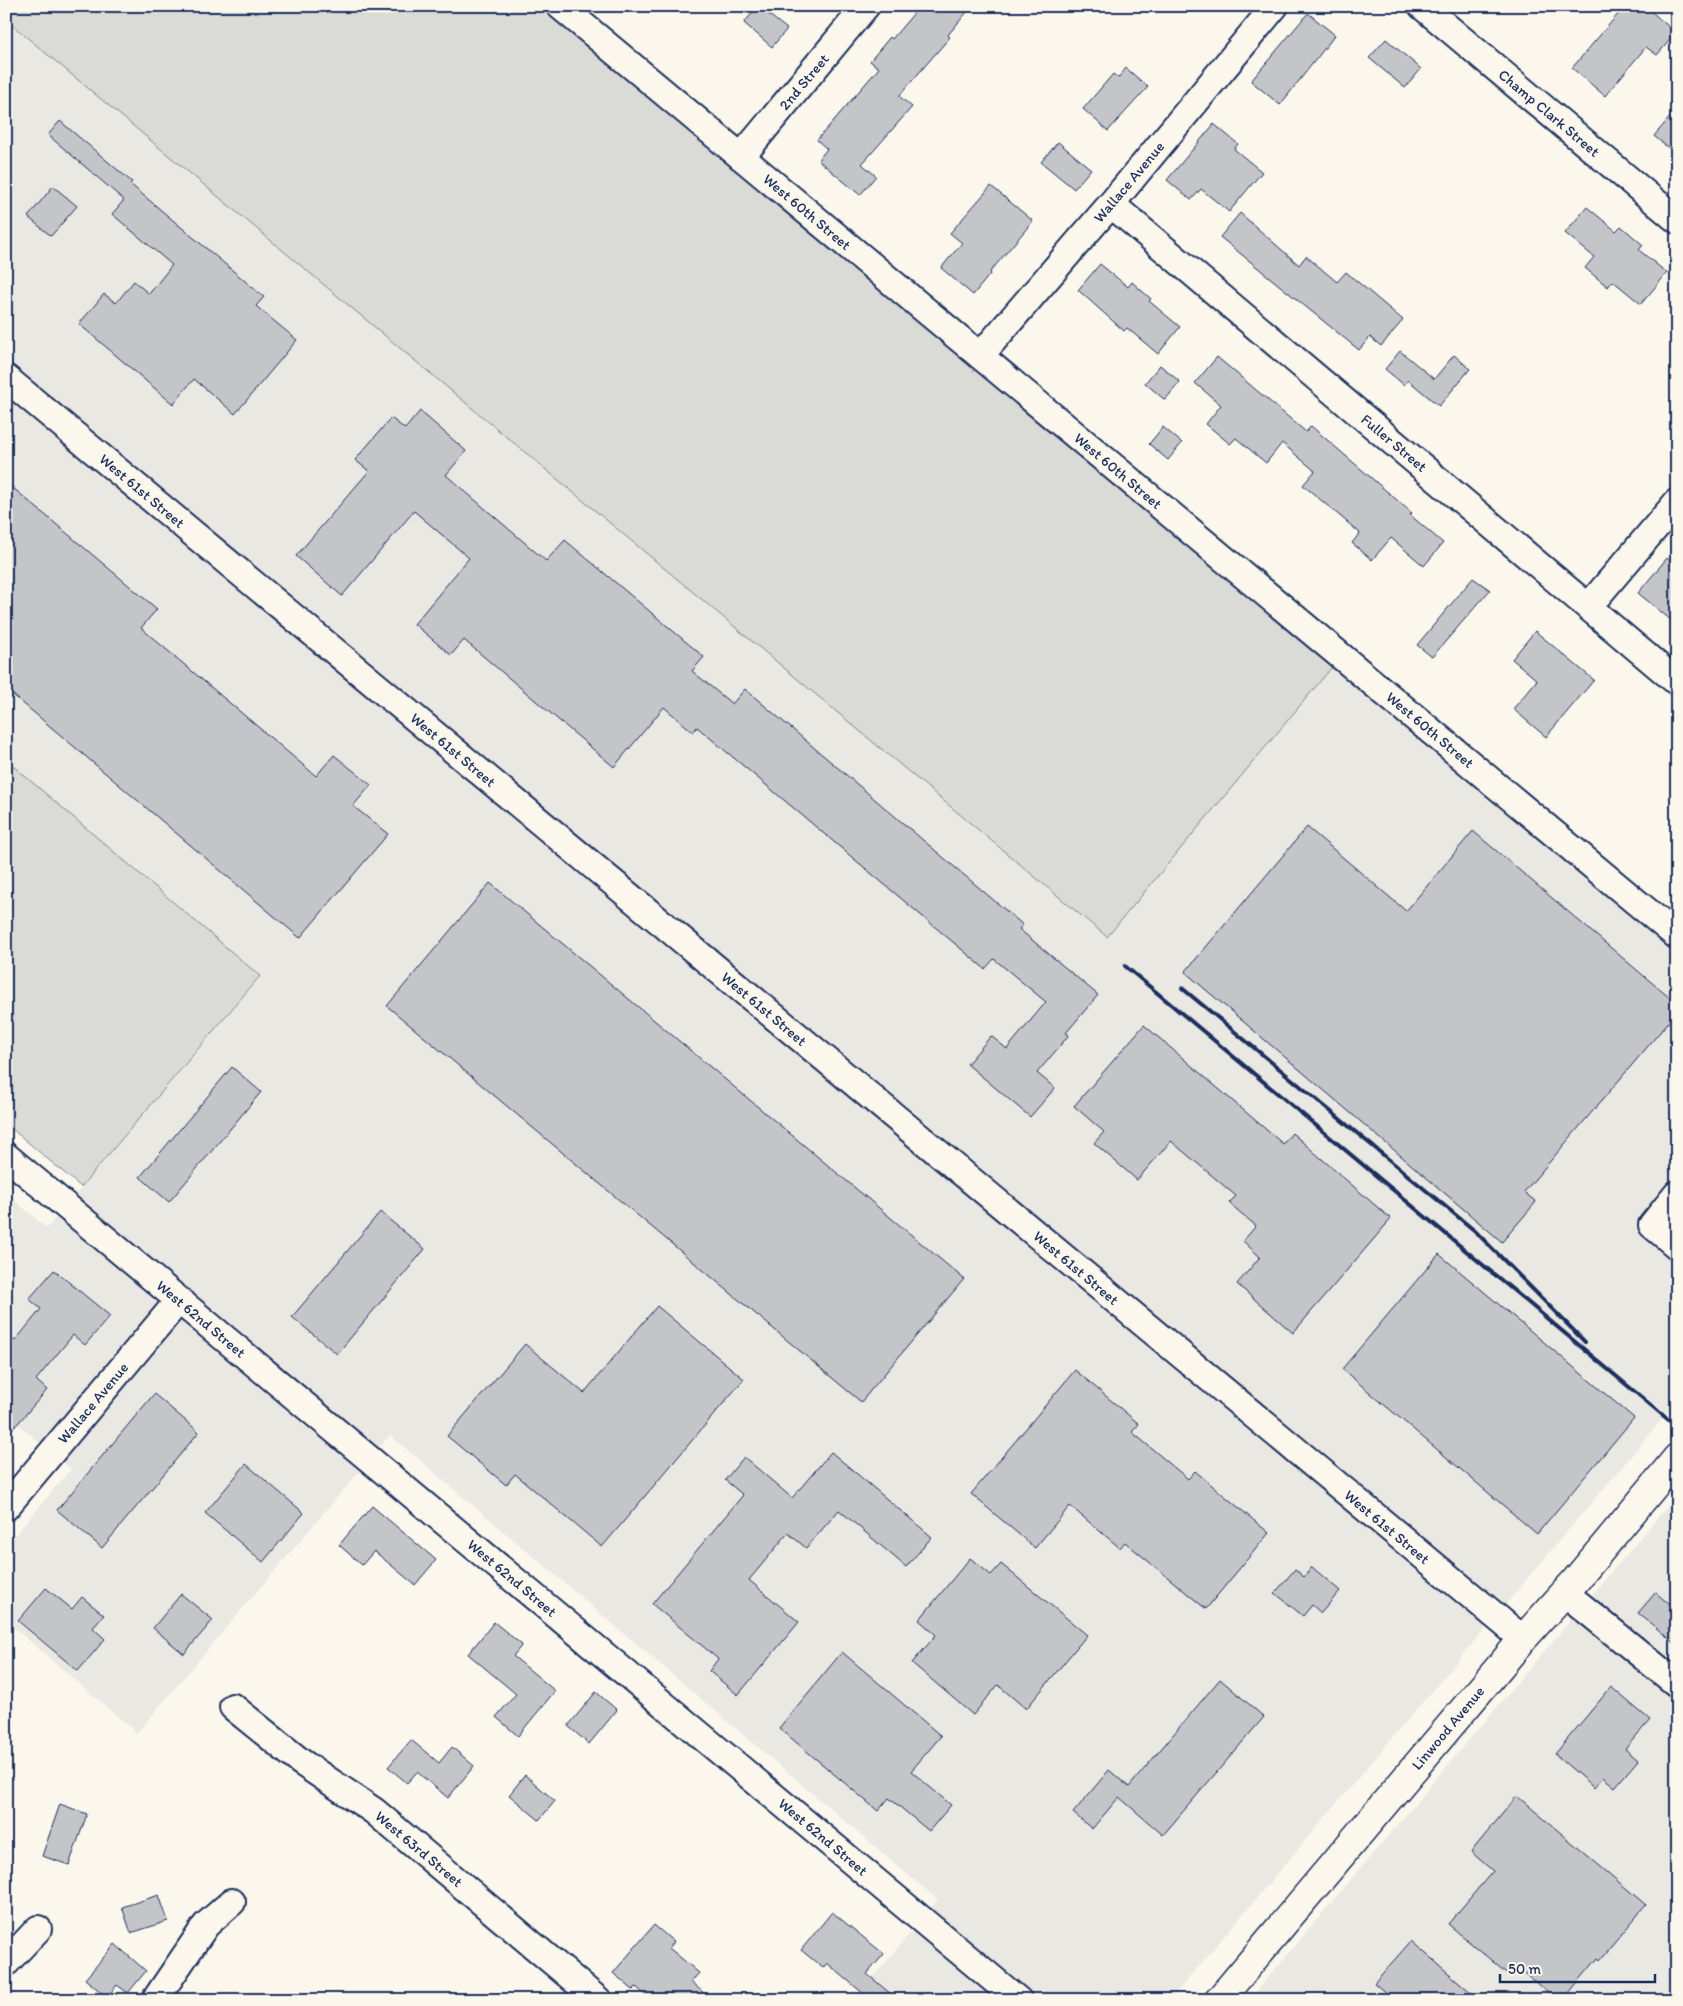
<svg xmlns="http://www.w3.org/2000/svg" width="1683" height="2006" viewBox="0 0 1683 2006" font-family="Itim,sans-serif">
<rect width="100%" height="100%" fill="#fbf7ec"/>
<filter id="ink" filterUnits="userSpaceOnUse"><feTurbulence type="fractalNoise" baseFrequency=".02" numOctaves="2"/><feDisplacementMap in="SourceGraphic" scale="10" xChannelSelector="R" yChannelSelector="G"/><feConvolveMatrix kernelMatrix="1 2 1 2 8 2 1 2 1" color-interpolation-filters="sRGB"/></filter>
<g filter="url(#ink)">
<path fill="#eae8e2" d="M6 20 1107 937 1333 666 1677 952V1402L1170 2000H854L938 1900 390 1435 137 1733 6 1621V1546L71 1469 6 1414V1193L47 1228 260 977 6 760Z
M1677 1495V2000H1249L1641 1537Z"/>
<path fill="#dadad7" stroke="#7a849a" d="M6 6H541L1333 666 1107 937 6 20Z
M6 760 260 976 81 1187 6 1124Z"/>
<path fill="#c3c5c9" stroke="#1b2f5e" d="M758 6 787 29 772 47 744 23Z
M920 6H972L948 35 950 37 899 96 912 107 862 164 876 176 860 195 818 160 827 149 817 140 879 68 870 61 890 37 892 39Z
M1625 6H1645L1676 33 1657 55 1646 47 1605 96 1572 68Z
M1308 13 1335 35 1280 105 1251 81Z
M1386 39 1421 69 1405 88 1369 58Z
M1126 68 1148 87 1108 131 1083 109 1113 74 1118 78Z
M1677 109V155L1654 136Z
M60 121 132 182 130 184 264 297 256 306 297 340 235 414 194 379 173 404 79 324 104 294 116 303 134 281 149 294 172 265 112 214 124 200 48 135Z
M1214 124 1238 144 1234 149 1262 172 1229 212 1201 189 1191 200 1167 180Z
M1058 142 1091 169 1074 189 1041 162Z
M53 186 77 206 51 236 28 217Z
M991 186 1033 221 990 272 991 273 973 295 941 268 962 243 950 233Z
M1587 207 1616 231 1621 226 1643 245 1639 250 1667 273 1641 304 1613 281 1608 287 1585 268 1594 257 1565 233Z
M1240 213 1299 265 1306 256 1337 282 1346 272 1403 320 1381 346 1370 337 1359 350 1220 237Z
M1100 264 1128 287 1132 282 1151 299 1149 301 1180 327 1158 354 1127 328 1124 331 1078 290Z
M1400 351 1434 379 1454 355 1470 369 1439 406 1408 380 1404 385 1385 369Z
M1217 357 1306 432 1311 426 1412 513 1410 515 1443 543 1424 566 1391 538 1372 560 1352 543 1360 533 1303 485 1315 471 1282 443 1266 463 1236 438 1230 444 1206 424 1221 405 1195 383Z
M1160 365 1180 382 1165 400 1145 383Z
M420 411 466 451 446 475 546 561 565 540 704 657 692 671 732 704 745 689 1023 925 1019 929 1098 995 1066 1033 1069 1035 1037 1073 1055 1088 1030 1117 967 1064 991 1036 1007 1049 1046 1002 994 959 985 969 697 727 693 732 664 707 614 767 464 640 451 655 414 624 469 558 414 511 342 596 296 556 369 471 355 460 391 418 405 429Z
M1163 427 1182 443 1168 460 1149 444Z
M6 482 157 609 141 628 316 776 334 755 371 785 353 806 388 834 300 938 6 689Z
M1667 558 1677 566V625L1638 593Z
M1473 578 1490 590 1432 657 1417 645Z
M1535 631 1594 680 1546 737 1513 709 1537 680 1512 659Z
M1307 827 1406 911 1473 831 1677 1004V1012L1524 1192 1536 1202 1502 1242 1185 972Z
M490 883 964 1279 861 1402 387 1006Z
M1144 1025 1283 1144 1292 1133 1391 1219 1293 1333 1237 1284 1260 1257 1243 1241 1256 1226 1229 1203 1236 1196 1171 1141 1137 1180 1094 1143 1104 1132 1074 1106Z
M232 1067 261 1092 169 1202 140 1177Z
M380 1212 425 1249 337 1354 292 1317Z
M1439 1254 1634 1418 1537 1534 1342 1369Z
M54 1270 110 1316 85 1345 73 1335 36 1380 47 1390 6 1437V1334L15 1341 41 1309 29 1299Z
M657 1306 744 1379 602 1547 515 1474 506 1485 447 1436 525 1344 584 1393Z
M1075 1370 1139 1424 1132 1432 1188 1479 1195 1471 1269 1533 1206 1609 1125 1542 1120 1548 1070 1506 1035 1548 971 1494Z
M154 1394 199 1432 102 1548 57 1510Z
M831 1452 932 1537 906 1567 839 1510 806 1548 788 1533 749 1580 799 1622 738 1695 709 1671 718 1659 652 1604 743 1495 725 1480 744 1457 792 1498Z
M246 1464 304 1513 263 1562 205 1513Z
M372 1506 436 1560 415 1585 374 1551 362 1565 339 1545Z
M970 1558 991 1575 1001 1564 1087 1635 1026 1709 998 1685 973 1715 912 1663 936 1635 919 1620Z
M1312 1567 1340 1591 1321 1613 1312 1605 1303 1616 1275 1593 1295 1569 1304 1577Z
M46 1588 72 1609 82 1597 104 1615 93 1628 105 1639 78 1671 18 1621Z
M1656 1592 1677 1610V1645L1638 1613Z
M181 1594 213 1620 184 1654 153 1628Z
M494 1622 522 1645 513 1656 555 1691 518 1736 496 1717 516 1694 468 1654Z
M842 1652 941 1736 911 1771 951 1805 929 1831 889 1798 878 1811 779 1728Z
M1220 1679 1264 1717 1163 1835 1119 1797 1092 1829 1073 1813 1109 1770 1129 1787Z
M1611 1687 1650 1720 1625 1749 1638 1760 1615 1787 1603 1777 1594 1788 1555 1754Z
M596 1692 617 1710 589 1744 568 1726Z
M411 1740 439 1763 452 1747 474 1766 448 1798 417 1772 407 1783 388 1767Z
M525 1775 555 1801 539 1820 509 1795Z
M1517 1796 1646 1905 1600 1960 1598 1958 1563 2000H1556L1519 1968 1511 1977 1448 1924 1493 1871 1471 1852Z
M60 1804 87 1814 69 1865 42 1856Z
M159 1895 168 1921 131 1933 122 1907Z
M832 1912 884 1954 867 1974 898 2000H871L827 1963 823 1968 801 1950Z
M654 1925 674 1942 669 1948 699 1973 691 1982 712 2000H651L636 1987 633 1990 613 1973Z
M1411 1941 1480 2000H1394L1374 1983Z
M115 1944 146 1971 128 1993 117 1985 107 1997 85 1979Z"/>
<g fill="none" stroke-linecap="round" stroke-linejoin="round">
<g stroke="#1b2f5e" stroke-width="30">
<path id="minor" d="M560 6 1677 936
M1422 6 1677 220
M741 157 866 6
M1111 204 1677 682
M980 356 1111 204 1275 6
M6 378 1523 1639
M1588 607 1677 502
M6 1156 1018 2000
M1677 1194 1652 1225 1677 1246
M6 1507 179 1300
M1565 1593 1677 1684
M233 1707 301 1762 374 1811 598 2000
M6 1963 38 1929
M155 2000 206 1925 232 1902"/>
</g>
<g stroke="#1b2f5e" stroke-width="31">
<path id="major" d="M1219 2000 1523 1639 1576 1580 1677 1458"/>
</g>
<use href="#minor" stroke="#fbf7ec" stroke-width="26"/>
<use href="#major" stroke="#fbf7ec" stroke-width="28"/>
<path stroke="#1b2f5e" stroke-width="4" d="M1125 966 1677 1427
M1182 988 1475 1231 1585 1342"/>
</g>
</g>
<g text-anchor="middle" stroke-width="4" stroke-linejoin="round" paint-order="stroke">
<g font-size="15" fill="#1b2f5e" stroke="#fbf7ec">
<text transform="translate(804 82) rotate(-50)" y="5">2nd Street</text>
<text transform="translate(1549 113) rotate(40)" y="5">Champ Clark Street</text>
<text transform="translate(1129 182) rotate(-50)" y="5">Wallace Avenue</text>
<text transform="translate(807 212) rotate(40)" y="5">West 60th Street</text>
<text transform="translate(1394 443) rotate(40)" y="5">Fuller Street</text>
<text transform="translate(1118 471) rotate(40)" y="5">West 60th Street</text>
<text transform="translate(142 491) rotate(40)" y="5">West 61st Street</text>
<text transform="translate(1430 730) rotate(40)" y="5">West 60th Street</text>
<text transform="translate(453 750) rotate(40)" y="5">West 61st Street</text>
<text transform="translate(764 1009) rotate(40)" y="5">West 61st Street</text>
<text transform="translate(1076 1268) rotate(40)" y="5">West 61st Street</text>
<text transform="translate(201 1319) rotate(40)" y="5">West 62nd Street</text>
<text transform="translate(93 1403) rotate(-50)" y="5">Wallace Avenue</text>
<text transform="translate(1387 1527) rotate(40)" y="5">West 61st Street</text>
<text transform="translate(512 1578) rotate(40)" y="5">West 62nd Street</text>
<text transform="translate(1448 1728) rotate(-50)" y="5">Linwood Avenue</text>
<text transform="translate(823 1837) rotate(40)" y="5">West 62nd Street</text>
<text transform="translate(419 1849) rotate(40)" y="5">West 63rd Street</text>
</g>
</g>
<rect width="1683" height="2006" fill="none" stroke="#fbf7ec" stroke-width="25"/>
<rect x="12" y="12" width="1658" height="1981" fill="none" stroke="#1b2f5e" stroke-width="2" filter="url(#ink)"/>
<path d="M1500 1974v8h155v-8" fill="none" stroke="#1b2f5e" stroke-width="2.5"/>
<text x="1508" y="1974" font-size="15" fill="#1b2f5e" stroke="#fbf7ec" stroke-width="4" paint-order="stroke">50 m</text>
</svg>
